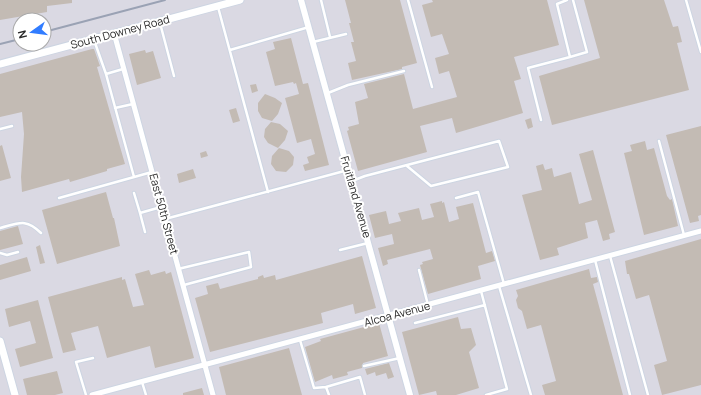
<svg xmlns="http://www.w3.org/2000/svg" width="701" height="395" viewBox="0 0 701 395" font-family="Manrope,sans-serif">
<rect width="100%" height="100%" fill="#ecdfd7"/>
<path fill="#dad9e3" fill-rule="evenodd" d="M0 0H701V395H0ZM20 20H44V44H20Z"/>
<path fill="#c3bbb4" d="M0 0H72V3L47 6V12L0 20Z
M345 0H400L417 63 402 67V69L352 80 348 63 356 61 351 42H354L349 23H351Z
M432 0H547L559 45 514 57 521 79 514 81 523 113 456 133 452 118 420 126 427 152 358 171 347 131 349 130 348 127 359 124 355 102 368 98 364 84 404 74 413 109 457 97 449 71 439 74 435 58 449 54 442 34 431 37 422 5 433 2Z
M584 0H664L673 27 678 26 682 42 677 43 689 90 552 125 539 76 600 58Z
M291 38 303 84 308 83 329 165 305 171 303 165 309 163 307 157 315 154 311 139 297 143 285 98 299 94 296 83 294 84 293 82 275 86 266 52 275 49 273 42Z
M92 49H94L100 66 97 67 125 164 107 169V171L70 182 69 179 22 192 21 177 24 134 22 112 0 117V74Z
M145 50 146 53 153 51 161 78 137 85 129 54Z
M256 84 258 91 252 93 250 85Z
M265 94 275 98 282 103 278 114 272 121 262 118 258 111V103Z
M236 108 240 121 233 123 229 110Z
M531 118 533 127 528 129 525 120Z
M271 122 280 124 288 131 285 140 278 148 268 143 264 137 265 129Z
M701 126V215L698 216 699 221 690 223 666 135Z
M645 141 647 150 654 148 667 196 670 200 672 199 678 226 644 235 624 153 632 151 630 145Z
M2 145 11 178 0 181V146Z
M279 148 289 151 294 157 293 165 286 172 276 171 271 164 272 156Z
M593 150 615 232 609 234 610 239 603 241 597 220 585 223 588 238 557 248 559 255 540 260 522 195 542 190 536 166 543 164 545 170 552 168 554 177 571 172 579 204 592 200 579 154Z
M206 151 208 156 201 158 200 153Z
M193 169 196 178 179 183 177 174Z
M106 192 113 218H114L120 246 57 264 42 210Z
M442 201V203L444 202 449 222 459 219 456 207 473 203 486 253 492 251 495 261 478 266 481 279 428 294 420 265 423 264 422 262 433 259 430 249 387 260 388 264 383 266 378 248 394 244 392 234 375 238 369 215 386 211 389 224 401 221 398 213 419 208 422 220 434 217 430 204Z
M18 226 23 244 0 250V231Z
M701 239V385L662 395 654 365 667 361 649 295 636 299 629 274H627L625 261Z
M40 245 45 263 40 264 36 247Z
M362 256 376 308 355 314 353 304 321 313 323 323 210 352 195 298 208 294 206 286 218 283 220 289 258 279V277L263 275 264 278 275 275 276 280Z
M27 257 31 271 0 280V265Z
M589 269 591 278 597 277 598 282 593 284 623 395H545L542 385 556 381 541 325 527 329 522 311 518 308 516 300 518 296 516 290Z
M149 270 151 275 165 271 166 274 171 272 194 358 155 368 150 346 107 358 98 326 71 333 76 350 63 353 48 297 122 277V280L125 279 133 307 144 305 135 274Z
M38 300 53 358 20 367 15 349 36 343 30 321 9 327 5 309Z
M458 317 461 329 471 328 476 345 469 352 479 388 456 395H437L436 391 419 395 402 332Z
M379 323 388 356 363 363 362 368 347 372 348 375 333 379 332 375 315 382 305 347 321 341 320 339Z
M289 348 302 395H226L219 367Z
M389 363 394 377 388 379 386 373 376 376 375 372 367 375 365 369Z
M57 371 63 393 55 395H27L23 379Z
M202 388 204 395H183V393Z"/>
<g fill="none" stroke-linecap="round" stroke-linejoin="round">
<g stroke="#cdd5e2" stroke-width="4.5">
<path id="service" d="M321 0 330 37
M408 0 432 87
M686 0 701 52
M218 7 268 192
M160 23 174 76
M94 40 106 74 134 177
M313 42 346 34
M230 50 309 27
M570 57 587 52 573 0
M106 74 123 69
M328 93 348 85 404 71
M115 108 133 104
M541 120 528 68 570 57 557 4 567 0
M0 129 12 126
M659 141 684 235
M352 181 365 176 499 141 508 167 431 186 407 166
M134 193 140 213
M59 198 152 172
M456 198 478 192 504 284
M165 219 348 170
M0 228C19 223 26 218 41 233
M145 232 140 213 161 207
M340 250 368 243
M0 253 7 255 18 252
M610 256 648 395
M595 260 630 395
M178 269 249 252 251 267 184 285
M419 270 428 305
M499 286 531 395
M481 291 507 389 486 395
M415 323 485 305
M300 340 314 388 326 387 329 395
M364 366 400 358
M142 382 146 395
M326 387 360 377 365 395
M86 395 76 362 93 358"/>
</g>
<g stroke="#cdd5e2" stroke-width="7">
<path id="minor" d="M114 33 213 395
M92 395 701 231"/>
</g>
<g stroke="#cdd5e2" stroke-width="8">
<path id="tertiary" d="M301 0 410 395"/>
</g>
<g stroke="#cdd5e2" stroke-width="9">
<path id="secondary" d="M0 64 240 0
M0 341 15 395"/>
</g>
<use href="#service" stroke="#fff" stroke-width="2.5"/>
<use href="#minor" stroke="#fff" stroke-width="5"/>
<use href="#tertiary" stroke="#fff" stroke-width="6"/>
<use href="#secondary" stroke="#fff" stroke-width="7"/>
<path stroke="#9aa2b4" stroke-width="2" d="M44 32 165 0
M0 44 20 39"/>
</g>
<g text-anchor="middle" stroke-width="4" stroke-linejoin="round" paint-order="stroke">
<g font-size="11" fill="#282828" stroke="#fff">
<text transform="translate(120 32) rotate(-15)" y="4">South Downey Road</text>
<text transform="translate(356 197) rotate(74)" y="4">Fruitland Avenue</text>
<text transform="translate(164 214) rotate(75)" y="4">East 50th Street</text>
<text transform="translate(397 314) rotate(-15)" y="4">Alcoa Avenue</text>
</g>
</g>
<g transform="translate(32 32) rotate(256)"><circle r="19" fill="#ffffff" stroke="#a9a9a9"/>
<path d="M0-3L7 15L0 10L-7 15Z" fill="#317cff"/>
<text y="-6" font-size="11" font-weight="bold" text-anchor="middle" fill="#282828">N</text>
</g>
</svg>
